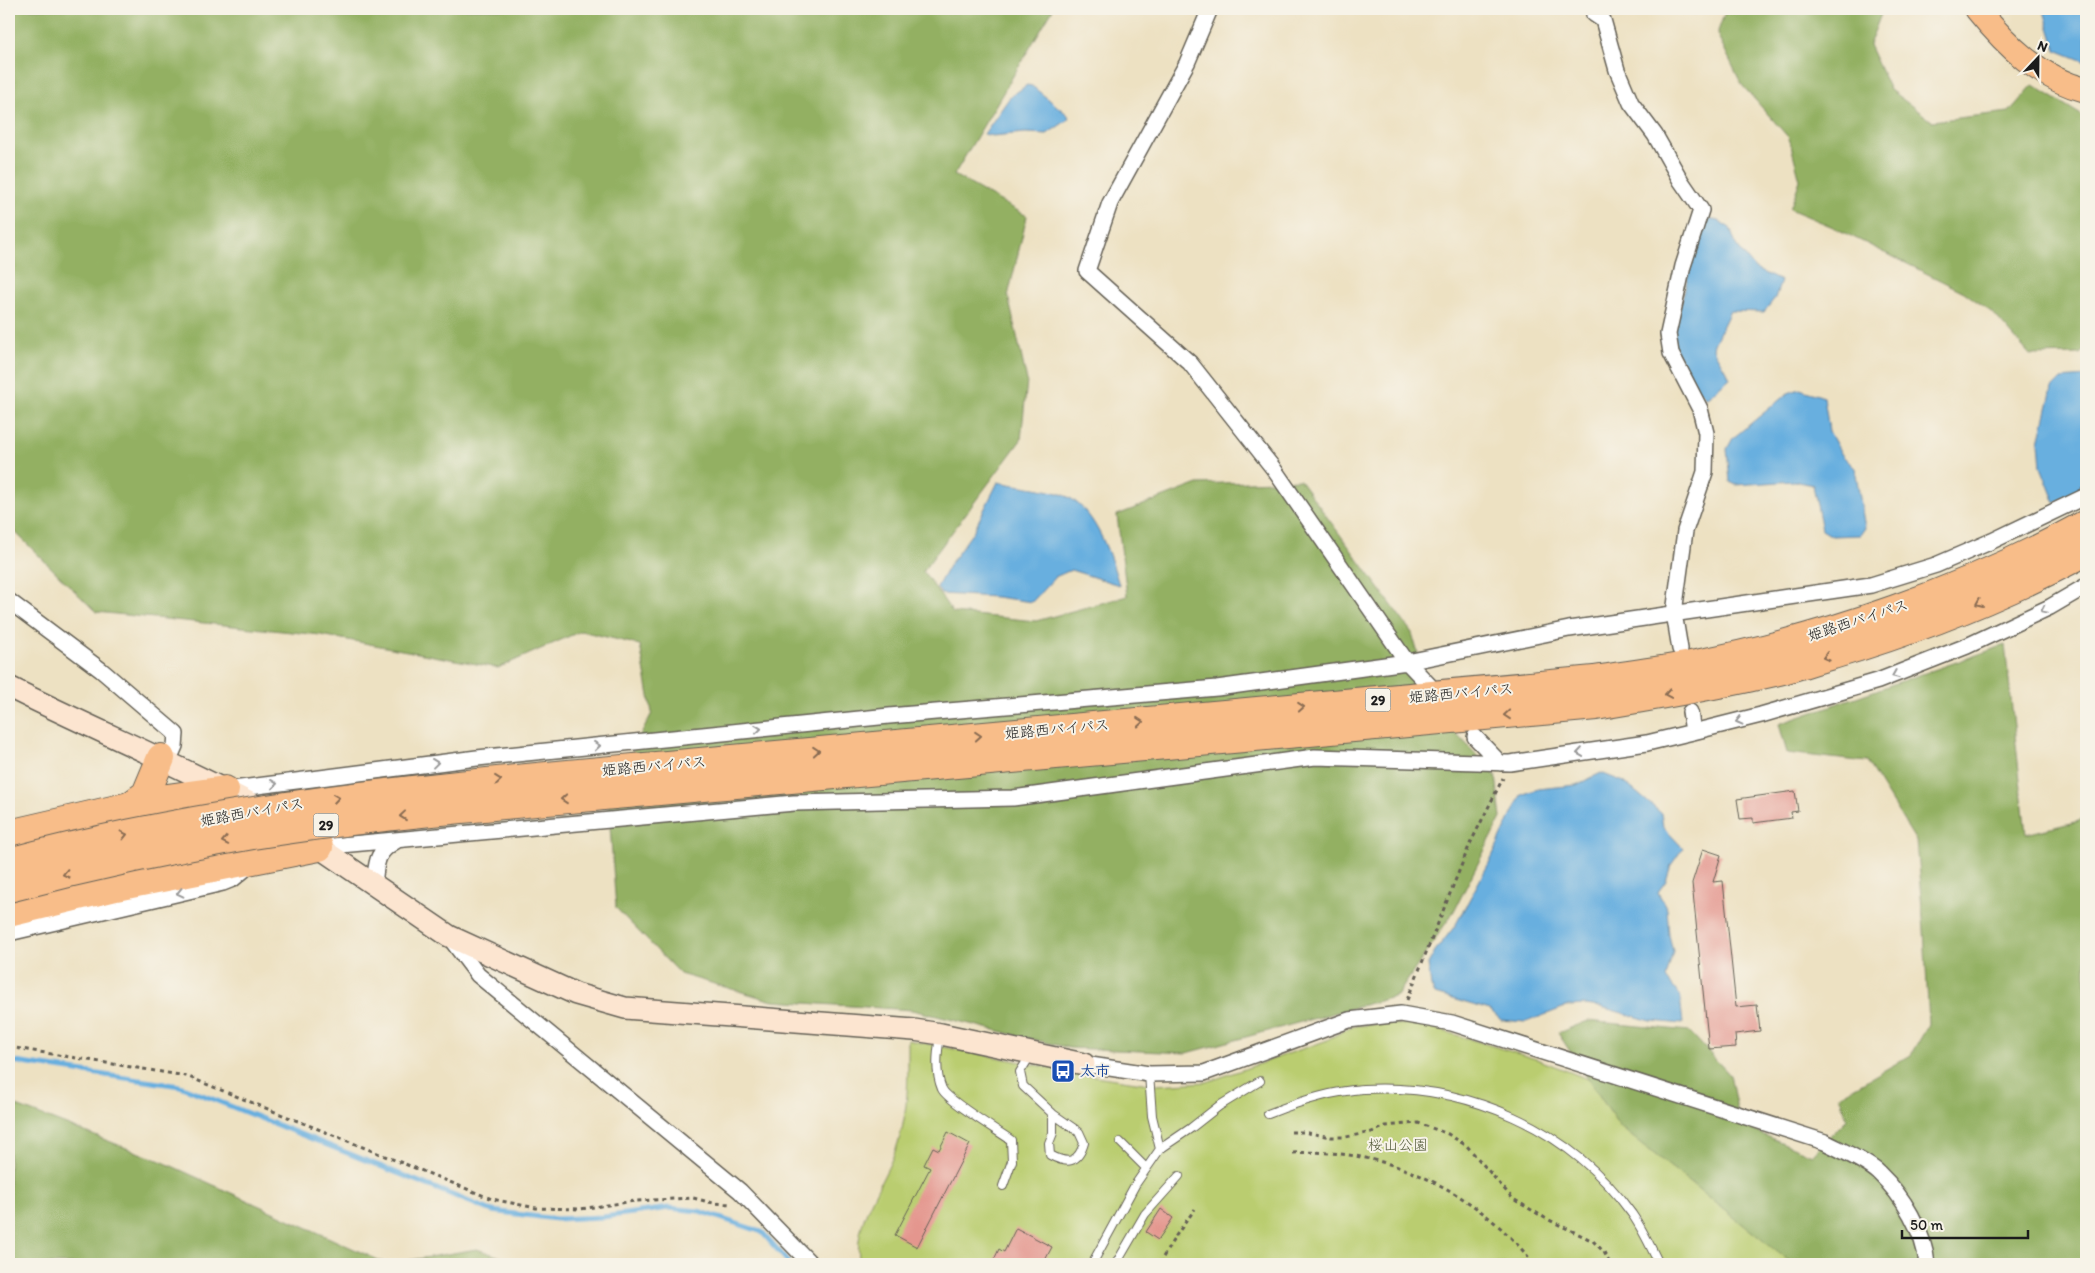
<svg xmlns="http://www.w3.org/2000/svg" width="2095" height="1273" viewBox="0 0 2095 1273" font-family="Itim,'Klee One',sans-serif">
<rect width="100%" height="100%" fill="#f7f3e8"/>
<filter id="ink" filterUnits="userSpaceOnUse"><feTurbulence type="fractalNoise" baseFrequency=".02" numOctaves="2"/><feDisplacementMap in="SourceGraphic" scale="10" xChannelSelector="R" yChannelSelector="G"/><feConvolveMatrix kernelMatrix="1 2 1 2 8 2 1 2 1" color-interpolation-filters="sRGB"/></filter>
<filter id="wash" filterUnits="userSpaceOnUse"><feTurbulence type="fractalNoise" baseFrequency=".0096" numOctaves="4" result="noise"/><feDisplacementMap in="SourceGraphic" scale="20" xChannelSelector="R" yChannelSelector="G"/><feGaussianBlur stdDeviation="1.12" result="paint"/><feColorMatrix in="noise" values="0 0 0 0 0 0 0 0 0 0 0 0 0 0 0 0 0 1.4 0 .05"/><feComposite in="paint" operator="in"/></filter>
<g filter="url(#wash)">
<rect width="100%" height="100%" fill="#ede1c2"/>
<path fill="#bacd70" stroke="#6b7446" d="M1379 1024 1423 1025 1539 1060 1598 1083 1808 1264H860C851 1221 884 1185 897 1146 909 1112 908 1076 908 1040L1088 1075 1156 1085 1207 1082 1325 1041 1352 1026Z"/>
<path fill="#93b062" stroke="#58663f" d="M9 9H1053L954 175 1027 216 1008 296 1027 381 1021 440 923 571 953 613 1036 621 1127 596 1117 515 1198 484 1300 480 1412 633 1434 709 1496 776 1501 818 1454 911 1397 996 1187 1053 1069 1048 912 1010 773 1001 680 974 616 908 608 799 652 713 640 645 581 631 498 668 321 635 96 612 9 526Z
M1726 9H1883L1869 45 1890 90 1932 121 2009 112 2033 85 2086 118V348L2080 354 2030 355 1994 314 1964 292 1833 227 1790 209 1800 180 1789 138 1742 85 1717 34Z
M2005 645 2026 834 2079 821 2086 815V1264H1793L1620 1127 1558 1033 1588 1021 1689 1031 1730 1075 1740 1125 1812 1155 1847 1119 1839 1096 1911 1055 1929 1024 1924 930 1916 841 1867 762 1787 753 1779 724Z
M9 1103 163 1162 387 1264 477 1249 521 1264H9Z"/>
<path fill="#68afdf" stroke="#42667e" d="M2042 9H2086V62L2056 50 2044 11Z
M1027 85 1032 86 1068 115 1069 119 1047 134 1025 133 992 136 984 134 1010 97Z
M1707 219 1719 221 1730 228 1736 245 1755 269 1781 281 1775 298 1764 312 1730 311 1714 344 1713 349 1730 378 1706 398 1696 388 1676 351 1673 336 1694 252Z
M2086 377V485L2055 503 2041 467 2039 442 2052 388 2061 379Z
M1800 389 1824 397 1829 431 1842 455 1855 468 1865 528 1860 535 1832 536 1822 530 1813 485 1794 481 1736 485 1730 482 1727 449 1733 438 1788 393Z
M998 482C1017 486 1055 489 1070 498 1097 514 1111 557 1119 585L1071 570 1055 577 1032 602 996 597 941 594 937 587 950 564 973 532Z
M1601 773 1624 782 1661 813 1663 827 1683 848 1671 865 1666 881 1658 892 1667 909 1669 935 1673 951 1666 978 1680 996 1683 1024 1651 1021 1601 1007 1585 1005 1568 1006 1526 1022 1501 1020 1490 1010 1435 994 1431 986 1428 964 1435 951 1455 926 1488 865 1521 795 1538 789 1576 785Z"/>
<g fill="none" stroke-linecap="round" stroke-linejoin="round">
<path stroke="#68afdf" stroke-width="5" d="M9 1061 180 1086 492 1211 556 1219 603 1217 669 1208 699 1211 762 1232 790 1264"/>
</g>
<g id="blocks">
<path fill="#e4968e" d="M1795 791 1798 811 1791 812 1792 818 1753 823V818L1740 819 1737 799Z
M1703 849 1721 855 1713 882 1723 881 1736 1007 1757 1005 1760 1031 1735 1034 1736 1047 1709 1049 1692 883Z
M948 1132 970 1144 917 1247 895 1235 930 1168 924 1165 933 1147 939 1150Z
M1161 1209 1173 1218 1158 1240 1146 1232Z
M1016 1228 1052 1247 1043 1264H992L999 1249 1004 1252Z"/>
</g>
</g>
<g filter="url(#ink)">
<use href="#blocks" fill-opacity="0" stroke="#656156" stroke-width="1"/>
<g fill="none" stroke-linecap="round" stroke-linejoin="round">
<g stroke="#656156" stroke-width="10">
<path id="lane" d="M940 1036C937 1054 935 1072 942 1089 947 1100 998 1131 1011 1140L1012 1161 1003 1186
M1030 1056 1020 1072 1023 1086 1053 1114V1133L1049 1143 1050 1155C1067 1164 1078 1164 1084 1143L1079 1132 1053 1114
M1149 1074 1152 1116 1160 1149
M1268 1114C1298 1102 1330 1091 1363 1089 1468 1083 1570 1128 1632 1214 1643 1230 1651 1247 1659 1264
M1120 1142 1146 1168
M1092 1264 1135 1185 1160 1149 1191 1128 1219 1106 1260 1081
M1116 1264 1145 1214 1179 1176"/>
</g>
<g stroke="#656156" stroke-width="18">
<path id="street" d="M1210 9 1187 63 1110 203 1087 271 1190 363 1273 468 1407 662 1429 685
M1596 9 1594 14 1603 20 1617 70 1631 103 1655 135 1681 181 1701 210 1683 266 1668 334 1671 353 1700 409 1706 433 1705 472 1685 531 1674 613 1680 649
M9 601 101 670 176 734 175 746 168 762
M1690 712 1693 732
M1475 737 1500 763
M225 790 477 758 889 716 1217 688 1407 662 1569 629 1871 585 1936 565 1992 541 2086 496
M319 847 794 803 1013 798 1315 757 1510 763 1647 743 1693 732 1761 715 1878 681 1967 646 2050 607 2086 586
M374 884C377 862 375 853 396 841
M9 933 223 883 233 879 251 864
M450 938 478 975 740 1191 811 1264
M1084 1064 1149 1074 1204 1073 1349 1020 1401 1014 1452 1023 1825 1142C1840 1150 1868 1162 1879 1173 1903 1196 1924 1231 1927 1264"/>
</g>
<g stroke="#656156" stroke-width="24">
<path id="secondary" d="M9 687C94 730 183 766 267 812
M307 839 449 936 576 994 625 1008 914 1030 941 1034 1084 1064"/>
</g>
<g stroke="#656156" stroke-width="26">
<path id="primary" d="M1977 9C2006 45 2040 79 2086 90"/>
</g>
<g stroke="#656156" stroke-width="30">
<path id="highway" d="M645 767 1594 680C1626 675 1659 671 1691 665 1827 639 1965 590 2086 524
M648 792 1596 706C1656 696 1716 686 1775 672 1795 667 1814 660 1833 655 1920 629 2006 595 2086 552
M131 805 146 794 161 758
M9 834 160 799 225 790
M9 913 116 887 319 847"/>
</g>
<path stroke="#656156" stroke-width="3" stroke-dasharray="4 4" stroke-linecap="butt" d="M1407 1000 1470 844 1503 778
M9 1047 186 1076 492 1199 536 1208 580 1209 635 1201 693 1198 713 1203 731 1204
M1291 1132H1303L1331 1137H1346L1372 1132 1386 1126 1418 1123 1448 1134 1467 1146 1513 1199 1545 1218 1593 1241 1604 1252 1610 1264
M1293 1153C1386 1146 1478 1192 1534 1264
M1159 1264 1175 1237 1195 1209"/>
<use href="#lane" stroke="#fff" stroke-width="8"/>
<use href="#street" stroke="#fff" stroke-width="15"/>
<use href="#secondary" stroke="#fce5d0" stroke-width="21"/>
<use href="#primary" stroke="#f8bd89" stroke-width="24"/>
<use href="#highway" stroke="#f8bd89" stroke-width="28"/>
<g stroke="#656156" stroke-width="30" stroke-linecap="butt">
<path id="highway-bridge" d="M9 862C217 806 431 786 645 767
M9 888C89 867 171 849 253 835 383 814 516 804 648 792"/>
</g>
<use href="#highway-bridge" stroke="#f8bd89" stroke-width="28"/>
</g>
<defs><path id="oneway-chevron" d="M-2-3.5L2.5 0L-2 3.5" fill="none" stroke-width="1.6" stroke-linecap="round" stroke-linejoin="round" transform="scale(1.25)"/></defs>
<g stroke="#8a6c52">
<use href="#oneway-chevron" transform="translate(1979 603) rotate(157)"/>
<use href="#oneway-chevron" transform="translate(1826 657) rotate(163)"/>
<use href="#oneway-chevron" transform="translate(1668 694) rotate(170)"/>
<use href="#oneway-chevron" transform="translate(1301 707) rotate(-5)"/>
<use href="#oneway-chevron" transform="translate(1507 715) rotate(175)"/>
<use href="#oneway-chevron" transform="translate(1140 722) rotate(-5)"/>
<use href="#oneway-chevron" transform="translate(978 736) rotate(-5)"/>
<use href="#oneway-chevron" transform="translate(816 751) rotate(-5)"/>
<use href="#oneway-chevron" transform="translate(498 780) rotate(-6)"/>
<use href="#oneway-chevron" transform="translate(336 798) rotate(-8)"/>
<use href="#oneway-chevron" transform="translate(564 799) rotate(175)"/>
<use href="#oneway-chevron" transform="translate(403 816) rotate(174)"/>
<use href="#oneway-chevron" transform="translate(124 835) rotate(-13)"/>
<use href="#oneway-chevron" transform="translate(225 841) rotate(169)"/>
<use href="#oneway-chevron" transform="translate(66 874) rotate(167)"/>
</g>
<g stroke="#999">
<use href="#oneway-chevron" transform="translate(2044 610) rotate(154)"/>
<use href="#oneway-chevron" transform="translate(1895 675) rotate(158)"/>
<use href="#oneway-chevron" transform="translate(1739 721) rotate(166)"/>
<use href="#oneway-chevron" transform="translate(758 729) rotate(-6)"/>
<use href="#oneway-chevron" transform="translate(597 746) rotate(-6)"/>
<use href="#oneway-chevron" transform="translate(1580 753) rotate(172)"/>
<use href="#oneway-chevron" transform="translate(435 763) rotate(-7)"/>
<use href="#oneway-chevron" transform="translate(274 784) rotate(-7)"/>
<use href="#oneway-chevron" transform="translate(180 893) rotate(167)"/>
</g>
</g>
<defs>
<g id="bus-square" transform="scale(1.25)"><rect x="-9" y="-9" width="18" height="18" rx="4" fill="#1a4fb4" stroke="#f7f3e8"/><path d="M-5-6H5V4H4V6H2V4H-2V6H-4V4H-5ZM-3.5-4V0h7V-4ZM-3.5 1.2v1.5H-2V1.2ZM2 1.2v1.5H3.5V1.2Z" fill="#fff"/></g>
</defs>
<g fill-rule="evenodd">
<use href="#bus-square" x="1063" y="1071"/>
</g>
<g text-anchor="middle" stroke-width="4" stroke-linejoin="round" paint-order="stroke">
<g fill="#f7f3e8" stroke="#5e5c59" stroke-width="1">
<rect x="1365.5" y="688.5" width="25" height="23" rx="4"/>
<rect x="313.5" y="813.5" width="25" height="23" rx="4"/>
</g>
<g font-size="14" font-weight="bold" fill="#1c1c1c">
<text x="1378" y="705">29</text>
<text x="326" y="830">29</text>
</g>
<g font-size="15" fill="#1c1c1c" stroke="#f7f3e8">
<text transform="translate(1858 620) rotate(-18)" y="5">姫路西バイパス</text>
<text transform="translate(1461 693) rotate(-5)" y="5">姫路西バイパス</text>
<text transform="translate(1057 729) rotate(-5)" y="5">姫路西バイパス</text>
<text transform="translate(654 766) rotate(-5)" y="5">姫路西バイパス</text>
<text transform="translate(252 812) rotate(-10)" y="5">姫路西バイパス</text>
</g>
<g font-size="15" font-weight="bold" fill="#164399" stroke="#f7f3e8" text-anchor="start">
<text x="1080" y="1076">太市</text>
</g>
<g font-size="15" fill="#535a39" stroke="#f7f3e8">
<text x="1398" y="1150">桜山公園</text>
</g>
</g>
<rect width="2095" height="1273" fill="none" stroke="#f7f3e8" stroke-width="30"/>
<g transform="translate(2038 58) rotate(22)" stroke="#f7f3e8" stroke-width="4" paint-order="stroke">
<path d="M0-4L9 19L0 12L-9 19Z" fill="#1c1c1c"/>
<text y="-8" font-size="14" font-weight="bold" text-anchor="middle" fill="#1c1c1c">N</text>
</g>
<path d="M1902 1230v8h126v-8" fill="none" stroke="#1c1c1c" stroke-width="2.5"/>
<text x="1910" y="1230" font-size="15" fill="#1c1c1c" stroke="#f7f3e8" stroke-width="4" paint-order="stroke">50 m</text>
</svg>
